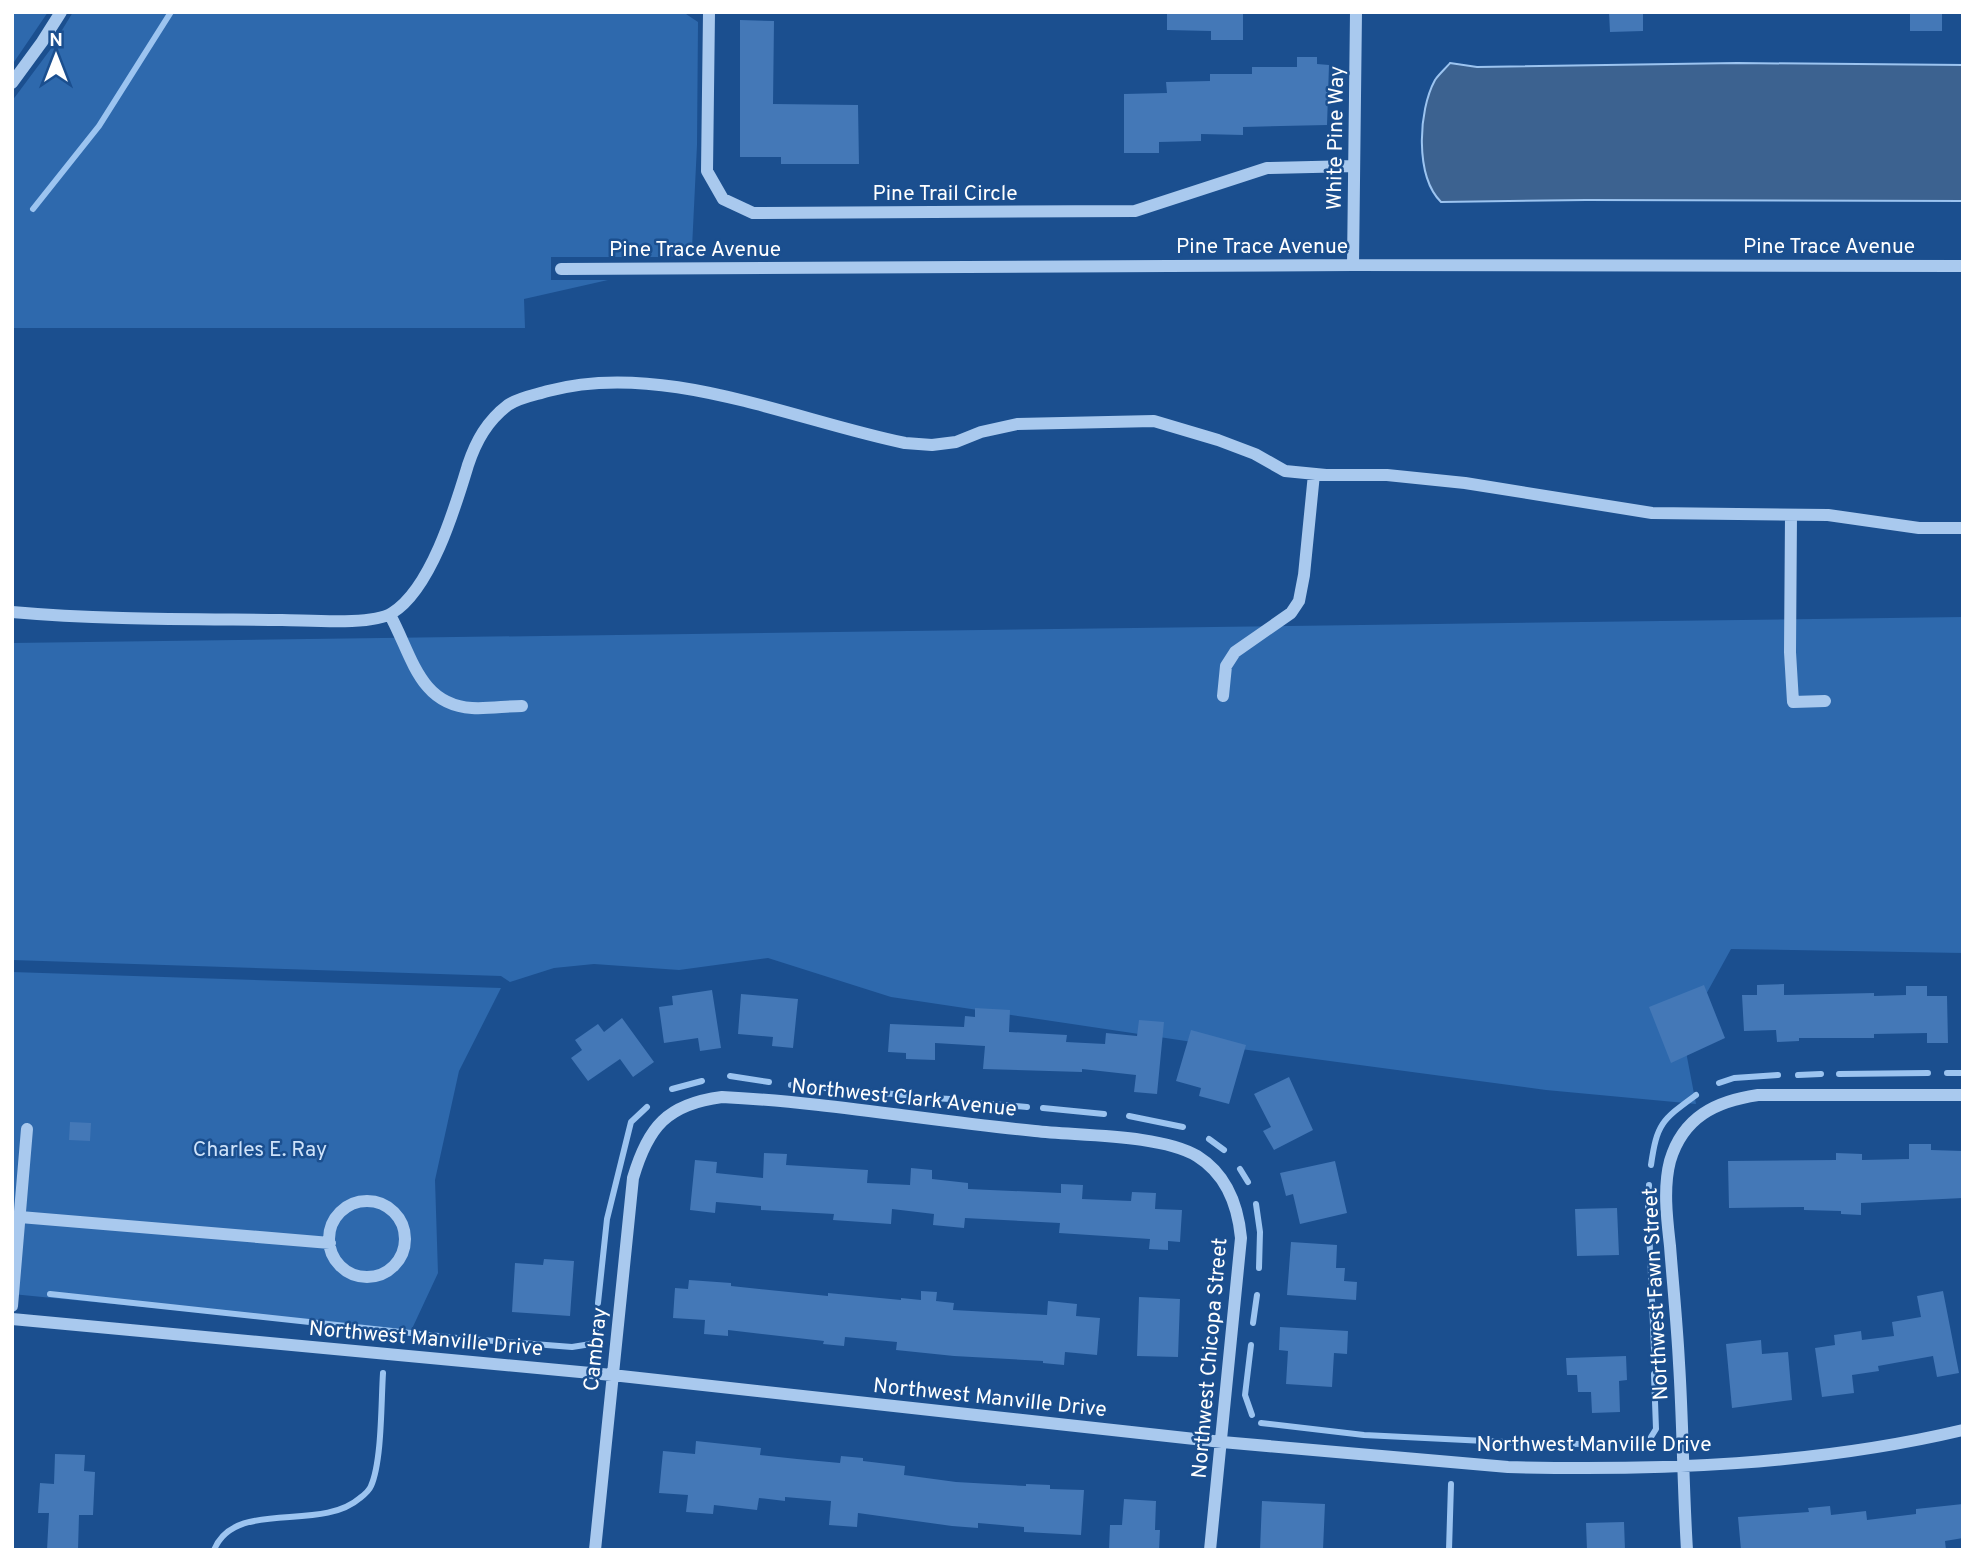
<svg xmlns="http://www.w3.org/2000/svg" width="1975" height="1562" viewBox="0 0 1975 1562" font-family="Overpass,sans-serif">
<rect width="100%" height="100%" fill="#1b4f8f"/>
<path fill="#2e69ad" d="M12 12H48L12 65Z
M73 12H683L698 22 697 145 692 248 671 257H551V280H608L524 299 525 328H12V101L50 50Z
M1963 617V953L1731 949 1683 1036 1696 1104 1546 1090 1226 1047 891 997 768 958 679 970 594 964 554 968 510 982 501 976 12 960V643Z
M12 972 501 988 459 1071 435 1180 438 1273 410 1333 12 1294Z"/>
<path fill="#3c6290" stroke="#9cc4f0" stroke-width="2" d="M1450 63 1477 67 1737 63 1963 65V201L1586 200 1441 202C1415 176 1418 111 1435 80 1439 74 1446 68 1450 63Z"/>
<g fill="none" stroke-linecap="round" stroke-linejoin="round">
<path stroke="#9cc4f0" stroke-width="6" d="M33 209 99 126 171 12
M1947 1073H1963
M1839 1074 1928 1073
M1798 1075 1821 1074
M730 1076 769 1082
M1719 1083 1734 1078 1778 1075
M791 1085 916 1096
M672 1089 702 1081
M932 1098 950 1099
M968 1102 1027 1107
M1043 1108 1104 1114
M1129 1116 1183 1127
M1209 1139 1224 1150
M1651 1165C1657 1123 1662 1120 1696 1095
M1240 1169 1248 1182
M1256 1204 1260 1232 1259 1268
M1648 1207 1649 1185
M1649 1226 1654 1350
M50 1294 457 1338 572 1347 591 1344 596 1336V1325
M598 1303 607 1219 631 1122 647 1107
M1253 1323 1257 1295
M1251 1345 1245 1395 1252 1415
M1261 1423 1364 1435 1527 1443 1636 1445
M1651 1437 1656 1429 1654 1374
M214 1550C235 1498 320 1533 360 1498 364 1495 369 1491 371 1486 382 1461 381 1403 383 1373
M1449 1550 1451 1484"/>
</g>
<path fill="#4478b7" d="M1167 12H1243V40H1211V31L1167 30Z
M1609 12H1643V31L1610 32Z
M1910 12H1942V31H1910Z
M740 20 774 21 773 104 858 105 859 164H781V157H740Z
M1297 57H1317V64L1329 65 1327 125 1243 127V135L1201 134V141L1159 142V153H1124V94L1167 93 1166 82 1210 81V74H1252V67H1297Z
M1784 984V995L1874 993V996L1906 995V986H1927V996H1947L1948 1043H1927V1033L1874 1034V1038H1799V1041L1777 1042 1776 1030 1744 1031 1742 995H1757V985Z
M1704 985 1725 1038 1671 1063 1649 1007Z
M712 990 721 1048 700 1051 698 1038 664 1043 659 1007 673 1005 672 996Z
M741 994 798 999 793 1048 772 1046 773 1037 738 1034Z
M975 1008 1010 1010 1009 1032 1067 1035 1066 1042 1105 1044 1106 1033 1137 1036 1139 1020 1164 1022 1157 1094 1134 1092 1136 1075 1082 1069V1072L983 1069 985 1046 935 1043V1060L906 1059V1053L888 1052 890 1024 964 1027 965 1016 975 1017Z
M622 1018 654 1062 633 1077 620 1059 588 1081 571 1058 582 1050 575 1040 598 1024 604 1032Z
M1191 1030 1246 1045 1229 1104 1199 1096 1201 1088 1176 1081Z
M1289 1077 1313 1130 1274 1150 1263 1131 1271 1127 1254 1094Z
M70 1122 91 1123 90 1141 69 1140Z
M1909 1144H1931V1150L1963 1151V1198L1861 1203V1215L1841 1214V1211L1804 1210V1207L1729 1208 1728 1161 1836 1160V1153L1862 1154V1160L1909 1159Z
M764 1153 787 1154 786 1165 868 1170 867 1183 910 1185 911 1168 932 1170V1179L968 1183V1189L1061 1193V1184L1083 1185 1082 1199 1131 1201 1132 1192 1156 1193 1155 1209 1182 1210 1180 1242 1168 1241V1250L1149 1249 1150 1239 1059 1233 1060 1223 965 1218 964 1228 933 1225 934 1214 892 1209 891 1224 833 1220 834 1214 761 1210V1206L716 1202 715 1213 690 1210 695 1160 717 1162 716 1173 763 1178Z
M1335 1161 1347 1213 1300 1224 1293 1194 1286 1196 1280 1173Z
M1617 1208 1619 1255 1577 1256 1575 1209Z
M1291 1242 1337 1245 1336 1268H1345L1344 1281 1357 1282 1356 1300 1287 1295Z
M544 1259 574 1261 570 1316 512 1312 515 1263 543 1265Z
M689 1280 731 1283V1286L828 1296V1293L901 1300V1298L921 1300V1291L937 1292 936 1301 954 1303 953 1310 1047 1315 1048 1301 1077 1304 1076 1316 1100 1318 1097 1355 1065 1352 1064 1365 1043 1363V1361L954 1356 896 1350 897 1342 845 1337 844 1346 823 1344 824 1341 728 1330V1336L704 1334 705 1320 673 1318 675 1288 688 1289Z
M1943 1291 1959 1373 1937 1377 1933 1356 1878 1366 1879 1371 1852 1375 1854 1393 1822 1397 1815 1348 1835 1345 1834 1335 1861 1331 1862 1340 1894 1336 1892 1322 1921 1317 1917 1296Z
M1139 1297 1180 1299 1178 1357 1137 1356Z
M1280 1327 1348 1331 1347 1354 1334 1353 1332 1387 1286 1384 1288 1351 1279 1350Z
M1761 1340 1762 1354 1788 1352 1792 1400 1732 1408 1726 1344Z
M1626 1356 1627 1380 1619 1381 1620 1412 1592 1413 1591 1392H1578L1577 1375H1567L1566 1358Z
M696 1441 761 1448 760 1455 797 1459 840 1463 841 1456 863 1458V1461L905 1466 904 1475 956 1482 1026 1486V1484L1050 1485V1489L1084 1490 1081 1535 1024 1532V1527L978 1523V1528L952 1526 858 1513 857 1527 829 1525 831 1501 785 1497V1501L759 1498 757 1510 714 1505 713 1514 686 1512 688 1495 659 1493 663 1451 695 1454Z
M55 1454 85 1455 84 1471 95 1472 93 1515H79L78 1550H47L49 1513H38L40 1483 54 1484Z
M1124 1499 1156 1501 1155 1530H1160L1159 1550H1109L1110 1525H1122Z
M1262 1501 1325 1504 1323 1550H1260Z
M1963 1504V1538L1945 1541 1946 1550H1741L1738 1517 1809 1512 1808 1508 1830 1506 1831 1515 1866 1511 1867 1520 1916 1514V1509Z
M1624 1522 1625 1550H1587L1586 1523Z"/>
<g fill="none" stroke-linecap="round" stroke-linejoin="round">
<path stroke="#a9c9ee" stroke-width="12" d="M709 12 707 171 723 199 753 213 1135 211 1267 168 1354 166
M12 83 42 42 61 12
M1353 265 1356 12
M561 269 1353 265 1963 266
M1791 515 1790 652 1793 702 1825 701
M12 612C102 620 192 619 282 620 307 620 371 626 392 613 431 589 455 508 468 465 476 441 487 421 508 405 520 397 535 395 548 391 661 360 793 420 905 443L932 445 956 442 981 432 1017 424 1154 421 1218 440 1255 454 1285 471 1326 475H1387L1465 483 1652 513 1828 515 1919 528H1963
M390 615C412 655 419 705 472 708 489 709 506 706 522 706
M1223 696 1226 666 1235 652 1291 613 1299 601 1304 575 1314 474
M329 1239a38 38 0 1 1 76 0a38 38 0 1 1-76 0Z
M20 1217 330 1243
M12 1306 27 1129
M12 1319 612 1375 1222 1442 1508 1467C1659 1471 1815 1465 1963 1430
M595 1550 633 1178C648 1127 667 1104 722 1097 825 1102 931 1121 1035 1131 1079 1136 1160 1134 1197 1156 1226 1174 1238 1206 1241 1238L1210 1550
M1687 1550C1683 1488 1683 1425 1679 1363 1677 1324 1673 1285 1670 1246 1667 1219 1663 1188 1670 1161 1683 1117 1716 1101 1758 1095H1963"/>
</g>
<g text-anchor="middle" stroke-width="5" stroke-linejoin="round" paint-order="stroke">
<g font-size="21" fill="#fff" stroke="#1b4f8f">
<text transform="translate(1335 138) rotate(-89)" y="7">White Pine Way</text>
<text x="945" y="200">Pine Trail Circle</text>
<text x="1262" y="253">Pine Trace Avenue</text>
<text x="1829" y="253">Pine Trace Avenue</text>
<text x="695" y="256">Pine Trace Avenue</text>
<text transform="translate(904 1097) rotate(6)" y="7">Northwest Clark Avenue</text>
<text transform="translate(1655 1294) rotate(-93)" y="7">Northwest Fawn Street</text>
<text transform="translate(426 1338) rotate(5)" y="7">Northwest Manville Drive</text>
<text transform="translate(595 1349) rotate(-84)" y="7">Cambray</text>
<text transform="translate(1209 1358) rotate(-85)" y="7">Northwest Chicopa Street</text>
<text transform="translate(990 1397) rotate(6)" y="7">Northwest Manville Drive</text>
<text x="1594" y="1451">Northwest Manville Drive</text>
</g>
<g font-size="21" fill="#cfe3fa" stroke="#1b4f8f">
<text x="260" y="1156">Charles E. Ray</text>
</g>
</g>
<rect width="1975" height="1562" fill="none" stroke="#ffffff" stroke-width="28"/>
<g transform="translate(56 56)" stroke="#1b4f8f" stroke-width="5" paint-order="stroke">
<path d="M0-5L12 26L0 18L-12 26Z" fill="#ffffff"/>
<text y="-10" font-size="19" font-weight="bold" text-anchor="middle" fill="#ffffff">N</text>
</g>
</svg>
